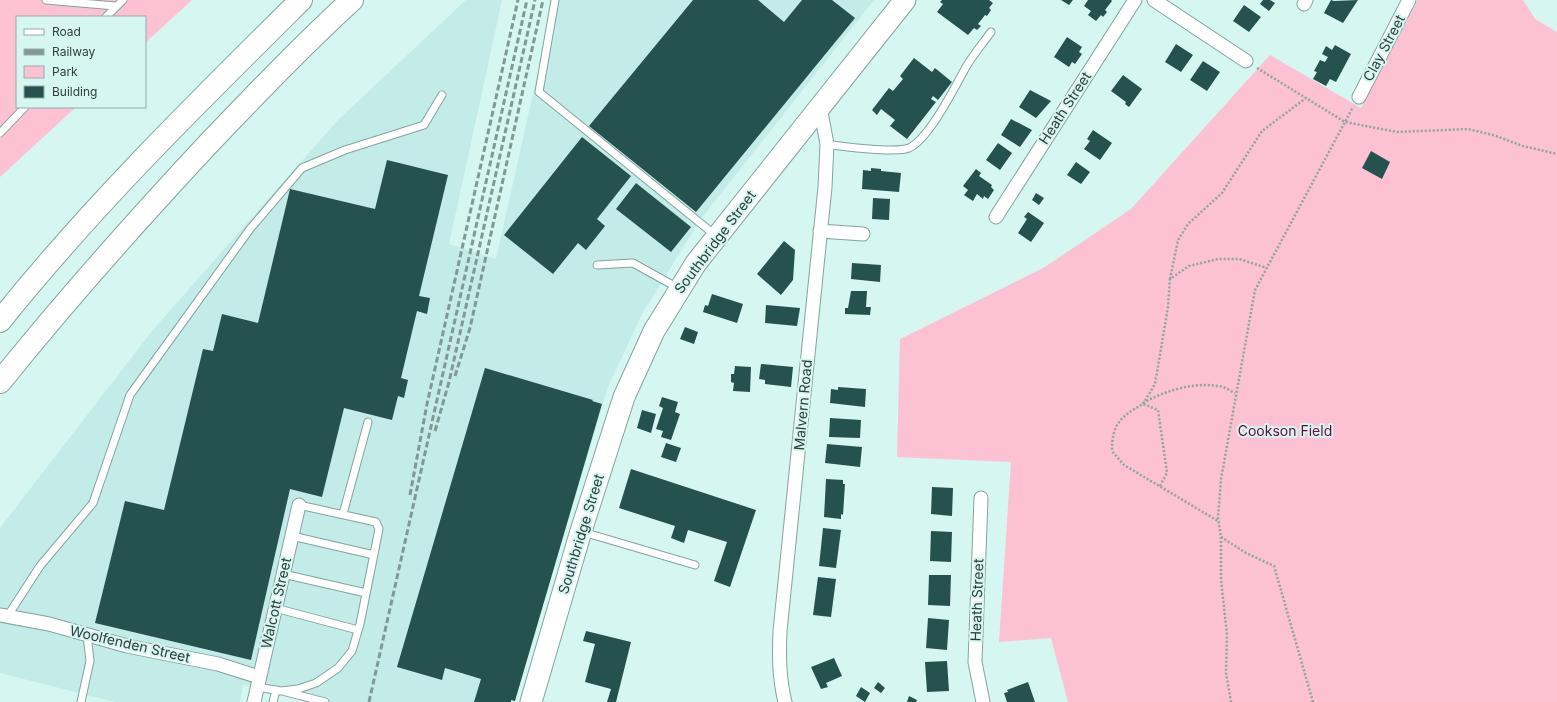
<svg xmlns="http://www.w3.org/2000/svg" width="1557" height="702" viewBox="0 0 1557 702" font-family="Inter,sans-serif">
<rect width="100%" height="100%" fill="#d6f6f1"/>
<path fill="#c3ebe7" d="M466 0H502L449 244 496 259 554 0H874L700 220 642 314 608 387 514 702H318L243 685 240 702H115L0 673V528L152 331 337 121Z"/>
<path fill="#fcc1d3" d="M0 0H192L145 43V17H17V107H76L0 177Z
M1418 0H1523L1535 19 1557 32V702H1068L1051 638 999 642 1011 462 897 457 900 339 1045 267 1131 209 1270 55 1361 108Z"/>
<path fill="#25524e" d="M693 0H758L784 22 802 0H832L855 18 696 212 589 126Z
M942 0H989L993 3 989 8 991 10 987 16 985 15 978 24 981 26 977 30 974 28 968 35 937 12 943 4 940 2Z
M1061 0H1073L1069 5Z
M1088 0H1111L1112 1 1105 10 1107 12 1103 17 1101 15 1096 21 1088 15 1091 11 1084 6Z
M1263 0H1270L1275 3 1269 11 1260 4Z
M1331 0 1334 1 1358 0 1343 23 1324 13Z
M1244 5 1261 17 1249 32 1233 21Z
M1067 37 1082 47 1079 52 1082 54 1075 64 1072 62 1069 67 1054 57Z
M1176 44 1193 55 1181 72 1165 62Z
M1335 45 1351 54 1336 82 1330 79 1326 86 1313 79 1317 72 1314 71 1320 60 1325 62 1328 57 1322 54 1326 46 1332 50Z
M914 58 932 72 935 68 952 82 938 100 933 96 931 99 936 102 907 139 890 126 895 120 881 109 877 115 872 110 889 88 893 91 903 79 900 76Z
M1203 61 1220 72 1207 91 1190 80Z
M1123 75 1142 89 1129 107 1125 104 1126 102 1111 91Z
M1030 90 1051 101 1036 118 1019 107Z
M1011 119 1032 130 1020 147 1001 135Z
M1093 130 1112 143 1100 160 1084 149 1090 141 1087 139Z
M582 137 631 176 597 219 605 226 586 250 578 243 553 274 504 235Z
M998 143 1012 153 1000 170 986 160Z
M1371 151 1390 162 1382 179 1362 168Z
M387 160 448 175 419 296 430 298 427 314 417 311 401 378 408 380 404 398 398 396 392 420 344 408 322 497 290 489 251 660 95 623 125 501 164 510 203 349 213 351 222 314 258 323 290 189 375 209Z
M1076 162 1090 172 1081 184 1067 175Z
M871 168 881 169V171L901 173 899 192 862 189 863 170 871 171Z
M976 169 981 173 979 176 992 185 991 187 994 190 988 199 984 196 983 199 977 194 973 201 964 195 968 190 963 186Z
M636 183 691 227 671 252 616 209Z
M1036 193 1044 198 1039 205 1032 200Z
M873 198 890 199 889 220 872 219Z
M1028 212 1044 223 1031 242 1018 233 1027 219 1024 217Z
M784 241 795 250 793 280 781 295 757 274Z
M852 263 881 265 880 282 851 279Z
M851 291H867L866 307H871L870 315 845 314V308H848Z
M712 294 743 304 737 323 703 312 705 305 708 306Z
M766 305 800 308 797 326 765 323Z
M685 327 698 332 694 344 680 339Z
M761 364 793 367 791 387 765 384V380L759 379Z
M735 366 751 367 750 392 733 391 734 383 731 382V374H734Z
M485 368 593 400 592 401 602 404 515 701 511 700V702H474L481 679 445 668 442 680 397 667Z
M838 387 866 389 865 407 830 403 831 389 838 390Z
M662 397 678 402 675 412 680 414 671 440 661 437 663 431 656 429 663 408 659 406Z
M642 410 656 414 651 433 637 428Z
M830 418 861 420 860 438 829 437Z
M666 443 681 448 676 462 661 457Z
M827 444 862 447 860 467 825 463Z
M631 469 756 510 730 587 714 581 727 542 688 530 684 543 671 538 675 526 619 508Z
M826 479 843 480V484H845L843 515 841 514V519L824 517Z
M932 487 953 488 952 516 931 514Z
M823 528 841 530 836 568 819 566Z
M931 531 952 532 951 562 930 561Z
M929 575H951L950 606 928 605Z
M818 577 836 579 831 617 813 615Z
M928 618 949 620 947 650 926 648Z
M586 631 631 642 616 702H607L611 689 585 682 595 644 583 641Z
M834 658 842 676 826 683 828 687 821 689 811 667Z
M947 661 949 691 927 692 925 662Z
M878 682 885 688 881 693 874 688Z
M1028 682 1035 702H1007L1004 693 1008 692 1007 690Z
M861 687 870 693 865 702 856 696Z
M909 696 917 700 916 702H907Z"/>
<g fill="none" stroke-linecap="round" stroke-linejoin="round">
<g stroke="#85a39f" stroke-width="9">
<path id="lane" d="M46 0 115 6
M555 0 539 92 715 235
M106 17 123 0
M0 133 25 107
M827 144C843 147 896 153 909 148 929 139 955 87 966 67 973 55 983 43 991 32
M597 265 633 263 678 288
M343 514 368 422
M583 532 695 565
M292 536 374 555
M283 574 366 593
M275 608 358 630
M7 617 40 566 93 503 130 395 250 229 302 168 345 150 424 125 442 95
M257 687 281 691 298 689 316 683 338 668 352 651 360 624 379 529 376 522 299 505
M286 692 325 702
M81 702 90 661 87 635
M273 702 276 690"/>
</g>
<g stroke="#85a39f" stroke-width="15">
<path id="street" d="M1154 0 1246 61
M1304 4 1306 0
M1359 97 1409 0
M996 217 1135 0
M820 231 863 234
M981 498 975 662 983 702
M0 615 49 624 127 646 218 664 259 677
M254 702 299 505
M785 702C779 678 779 656 780 631L825 187 827 144 820 107"/>
</g>
<g stroke="#85a39f" stroke-width="23">
<path id="primary" d="M531 702 581 531 624 397 654 331 696 263 905 0"/>
</g>
<g stroke="#85a39f" stroke-width="24">
<path id="highway" d="M0 321C92 206 197 103 301 0
M0 382C67 299 138 219 211 141 257 93 303 45 352 0"/>
</g>
<path stroke="#8da4a1" stroke-width="2.5" stroke-dasharray="2 2" stroke-linecap="butt" d="M1257 68 1345 122 1397 132 1468 129 1493 135 1523 146 1557 154
M1170 279 1178 240 1188 224 1222 193 1262 131 1306 98
M1143 403C1165 391 1192 382 1218 386 1224 386 1230 391 1235 393
M1143 404 1155 384 1168 307 1170 279 1189 266 1218 259H1239L1267 268
M1160 486 1167 473 1158 410 1143 404C1120 417 1112 424 1112 451L1124 465 1218 521
M1221 537V580L1227 635 1226 673 1231 702
M1313 702 1274 566 1246 553 1221 537 1218 518 1221 479 1255 290 1353 107"/>
<use href="#lane" stroke="#fff" stroke-width="7"/>
<use href="#street" stroke="#fff" stroke-width="13"/>
<use href="#primary" stroke="#fff" stroke-width="21"/>
<use href="#highway" stroke="#fff" stroke-width="22"/>
<path stroke="#829895" stroke-width="3" stroke-dasharray="6 3" stroke-linecap="butt" d="M455 376 470 328 543 0
M435 431 449 382 535 0
M410 495 427 404 518 0
M369 702 527 0"/>
</g>
<g text-anchor="middle" stroke-width="4" stroke-linejoin="round" paint-order="stroke">
<g font-size="14" fill="#313e3c" stroke="#d6f6f1">
<text transform="translate(1384 48) rotate(-62)" y="5">Clay Street</text>
<text transform="translate(1065 108) rotate(-57)" y="5">Heath Street</text>
<text transform="translate(715 242) rotate(-53)" y="5">Southbridge Street</text>
<text transform="translate(803 405) rotate(-85)" y="5">Malvern Road</text>
<text transform="translate(581 534) rotate(-73)" y="5">Southbridge Street</text>
<text transform="translate(977 600) rotate(-88)" y="5">Heath Street</text>
<text transform="translate(276 603) rotate(-77)" y="5">Walcott Street</text>
<text transform="translate(130 644) rotate(13)" y="5">Woolfenden Street</text>
</g>
<g font-size="14" fill="#660c37" stroke="#d6f6f1">
<text x="1285" y="436">Cookson Field</text>
</g>
</g>
<rect x="16" y="16" width="130" height="92" fill="#d6f6f1" stroke="#94aca9"/>
<rect x="24" y="29" width="20" height="6" fill="#ffffff" stroke="#94aca9"/>
<text x="52" y="36" font-size="12" fill="#313e3c">Road</text>
<rect x="24" y="49" width="20" height="6" fill="#829895" stroke="#94aca9"/>
<text x="52" y="56" font-size="12" fill="#313e3c">Railway</text>
<rect x="24" y="66" width="20" height="12" fill="#fcc1d3" stroke="#94aca9"/>
<text x="52" y="76" font-size="12" fill="#313e3c">Park</text>
<rect x="24" y="86" width="20" height="12" fill="#25524e" stroke="#94aca9"/>
<text x="52" y="96" font-size="12" fill="#313e3c">Building</text>
</svg>
